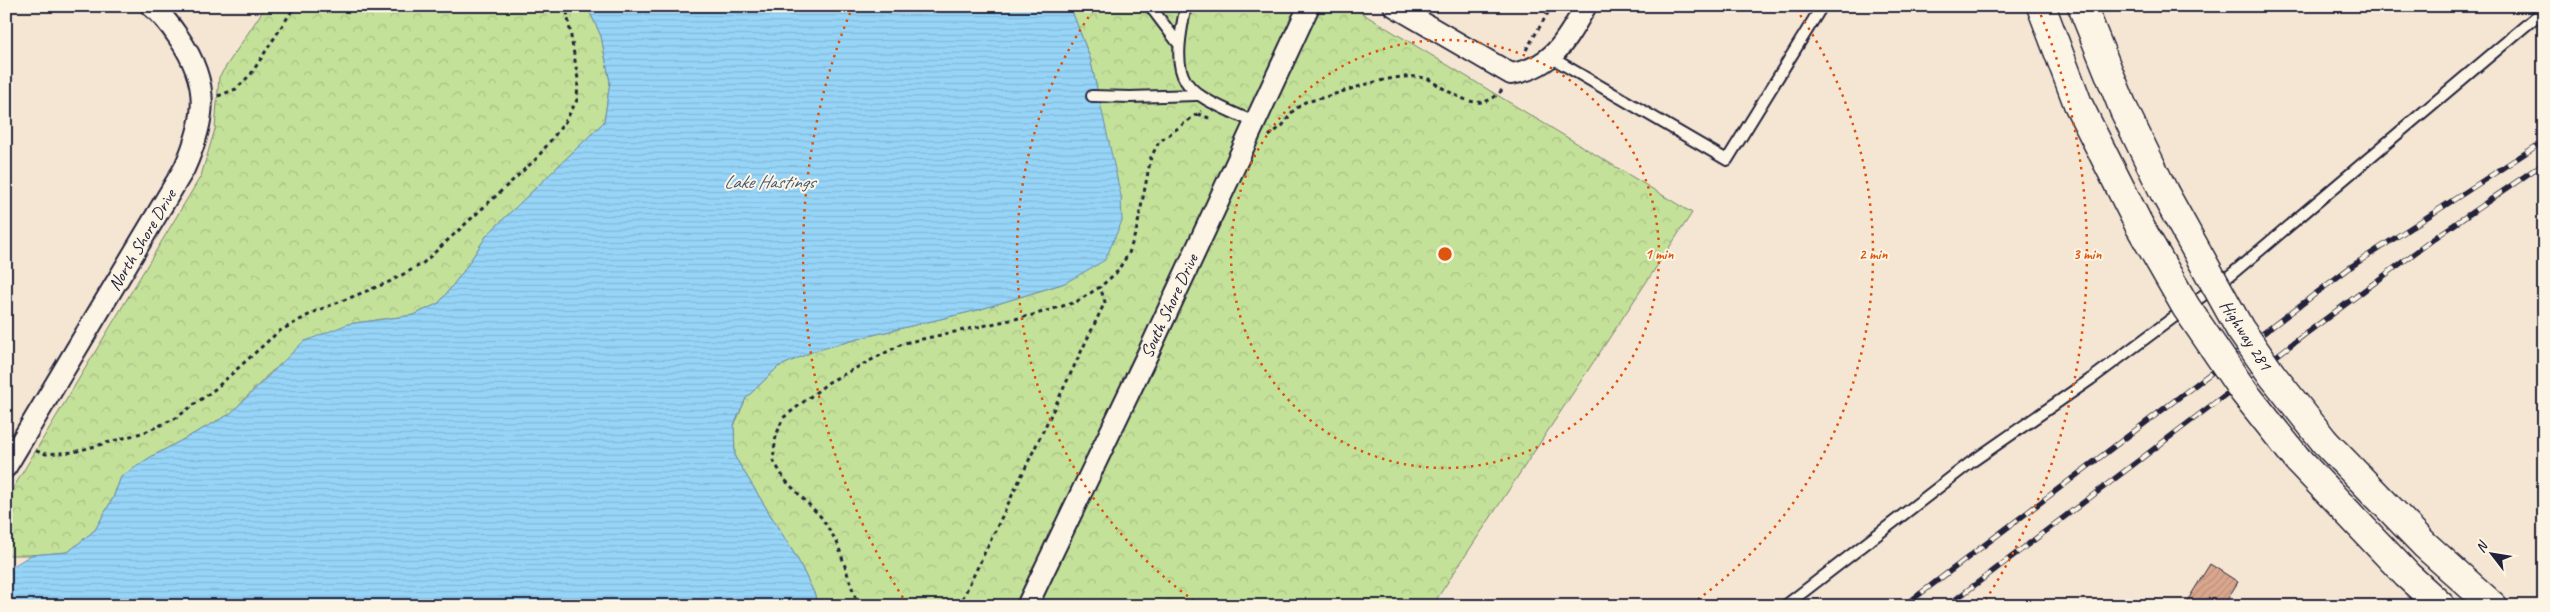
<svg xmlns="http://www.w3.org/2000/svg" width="2550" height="612" viewBox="0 0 2550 612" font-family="Caveat,sans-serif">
<defs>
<pattern id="forest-crowns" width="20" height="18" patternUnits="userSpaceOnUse" patternTransform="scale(1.25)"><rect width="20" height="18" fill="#c4e199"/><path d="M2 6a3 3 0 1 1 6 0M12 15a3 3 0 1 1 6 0" fill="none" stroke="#a8c185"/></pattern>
<pattern id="water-rules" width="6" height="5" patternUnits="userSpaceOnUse" patternTransform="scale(1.25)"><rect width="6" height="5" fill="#97d5f8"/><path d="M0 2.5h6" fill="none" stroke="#82b7d6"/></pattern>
<pattern id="building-hatch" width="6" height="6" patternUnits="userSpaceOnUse" patternTransform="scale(1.25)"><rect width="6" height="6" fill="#daa78d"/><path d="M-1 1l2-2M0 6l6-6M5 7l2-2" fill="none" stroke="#bb8f7b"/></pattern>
</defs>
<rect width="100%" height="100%" fill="#f5e5d3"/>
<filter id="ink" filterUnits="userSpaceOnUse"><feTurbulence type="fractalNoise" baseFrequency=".02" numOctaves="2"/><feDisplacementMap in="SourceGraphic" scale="10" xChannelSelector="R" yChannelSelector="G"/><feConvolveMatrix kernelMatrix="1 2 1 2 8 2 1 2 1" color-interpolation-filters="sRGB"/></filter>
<g filter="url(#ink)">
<path fill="url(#forest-crowns)" stroke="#73826a" d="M266 6H587L601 36 610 82 604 122 487 235 463 272 439 303 414 315 348 324 272 371 230 414 149 458 121 477 113 498 95 530 68 552 31 555H6V500L201 176 215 129 219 77Z
M1070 6H1350L1692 213 1432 606H817L815 595 798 560 735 457 734 426 746 398 778 367 814 351 873 335 978 310 1065 283 1099 100 1090 58Z
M585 600 640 603 647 606H559Z"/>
<path fill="url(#water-rules)" stroke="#688dac" d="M587 6H1070L1090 58 1121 196 1122 221 1105 260 1065 283 978 310 873 335 814 351 778 367 746 398 734 425 735 457 798 560 815 595 817 606H647L640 603 585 600 559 606H12L7 585 10 568 31 555 68 552 95 530 113 498 121 477 149 458 230 414 303 342 348 324 414 315 439 303 463 272 487 235 604 122 610 82 601 36Z"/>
<path fill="url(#building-hatch)" stroke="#22223b" d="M2210 564 2238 582 2223 606H2184Z"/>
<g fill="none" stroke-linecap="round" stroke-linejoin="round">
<g stroke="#22223b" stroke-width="14">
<path id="service" d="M1150 6 1178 43
M1186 6C1168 88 1184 91 1254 122
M1552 58 1727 160 1822 6
M1092 96 1130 97 1196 95
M1785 606 1970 463 2091 379 2233 273 2544 10"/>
</g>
<g stroke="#22223b" stroke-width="24">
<path id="minor" d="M1394 6 1511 74C1554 67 1566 40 1586 6
M6 467 184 169C206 119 211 85 179 38 171 26 162 14 151 6
M1027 606 1150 349 1309 6"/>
</g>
<g stroke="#22223b" stroke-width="31">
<path id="trunk" d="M2041 6 2078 104 2139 225
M2082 6 2124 110 2164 192
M2325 442 2425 545 2493 606
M2298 460 2407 575 2441 606"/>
</g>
<path stroke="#22223b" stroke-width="3" stroke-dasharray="4 4" stroke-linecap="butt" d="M1526 50 1552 6
M218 96 236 89 251 74 295 6
M1198 114 1209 118
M1269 136 1283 125 1293 111 1305 102C1341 95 1389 71 1425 78 1431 79 1436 84 1441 87 1463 100 1483 112 1502 90
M36 451 46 454 74 452 145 432 176 418 215 389 278 332 314 312 389 282 422 264 537 158 565 122 577 100 578 79 566 6
M858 606 837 542 821 517 785 480 773 460 776 436 783 418 829 382 904 343 1033 315 1076 302 1100 287 1116 273 1129 253 1137 228 1151 157 1159 142 1201 111
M959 606 1105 302 1100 287"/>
<use href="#service" stroke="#fcf5e5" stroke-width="10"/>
<use href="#minor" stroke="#fcf5e5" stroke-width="20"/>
<use href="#trunk" stroke="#fcf5e5" stroke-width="28"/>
<g stroke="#22223b" stroke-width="5.5">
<path id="rail" d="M1904 606 2352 266 2544 141
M1947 606 2304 335 2439 235 2544 163"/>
</g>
<use href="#rail" stroke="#fcf5e5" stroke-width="4" stroke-dasharray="11" stroke-linecap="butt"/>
<g stroke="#22223b" stroke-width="31" stroke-linecap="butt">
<path id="trunk-bridge" d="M2164 192 2240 329 2272 375 2325 442
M2139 225 2186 307 2244 392 2298 460"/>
</g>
<use href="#trunk-bridge" stroke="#fcf5e5" stroke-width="28"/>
</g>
</g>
<g fill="none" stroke="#de560e" stroke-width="2.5" stroke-dasharray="2.5 5">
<circle cx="1445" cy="254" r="214"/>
<path d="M1200 605A428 428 0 0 1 1094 9M1796 9A428 428 0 0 1 1690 605"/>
<path d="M907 604A642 642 0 0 1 852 8M2038 8A642 642 0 0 1 1983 604"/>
</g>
<g text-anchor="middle" stroke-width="4" stroke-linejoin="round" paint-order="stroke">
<g font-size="18" fill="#22223b" stroke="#fcf5e5">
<text transform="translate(142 240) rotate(-59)" y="6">North Shore Drive</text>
<text transform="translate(1169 306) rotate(-65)" y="6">South Shore Drive</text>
<text transform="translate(2246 335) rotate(57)" y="6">Highway 281</text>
</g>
<g font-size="19" font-style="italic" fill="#455874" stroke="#fcf5e5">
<text x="769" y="188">Lake Hastings</text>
</g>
</g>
<circle cx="1445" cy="254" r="8" fill="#de560e" stroke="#fcf5e5" stroke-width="2.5"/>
<g font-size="15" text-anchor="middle" font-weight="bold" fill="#de560e" stroke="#fcf5e5" stroke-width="4" stroke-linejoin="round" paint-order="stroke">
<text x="1659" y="259">1 min</text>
<text x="1873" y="259">2 min</text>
<text x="2087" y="259">3 min</text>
</g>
<rect width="2550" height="612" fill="none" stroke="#fcf5e5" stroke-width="25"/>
<rect x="12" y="12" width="2525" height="587" fill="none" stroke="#22223b" stroke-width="2" filter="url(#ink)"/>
<g transform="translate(2492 554) rotate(301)" stroke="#fcf5e5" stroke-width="4" paint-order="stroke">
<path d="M0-4L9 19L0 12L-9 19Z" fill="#22223b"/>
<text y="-8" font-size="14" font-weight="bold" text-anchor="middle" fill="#22223b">N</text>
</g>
</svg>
